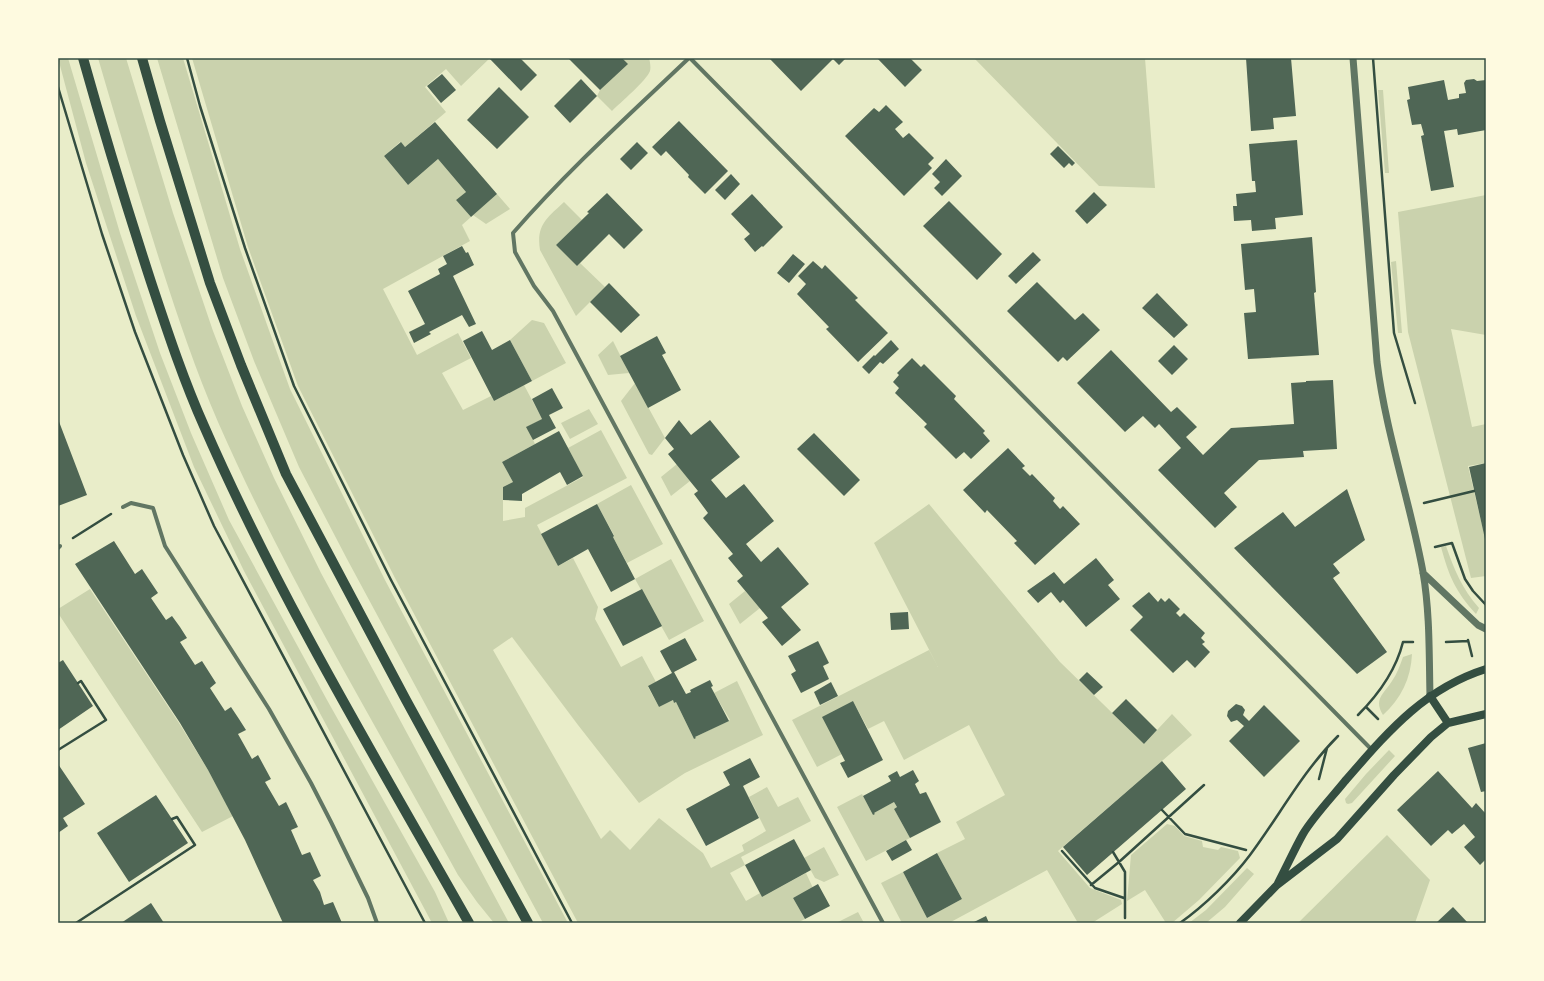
<svg xmlns="http://www.w3.org/2000/svg" width="1544" height="981" viewBox="0 0 1544 981" font-family="Cabin,sans-serif">
<rect width="100%" height="100%" fill="#e9edc9"/>
<path fill="#cad2ad" d="M58 58H68L120 233 160 353 191 433 229 520 327 700 435 892 449 923H432L244 571 194 467 136 316 86 163Z
M98 58H126L173 213 213 331 242 406 274 478 321 573 509 923H494L477 902 458 875C376 725 287 579 218 422 196 371 178 318 161 265 139 196 118 127 98 58Z
M157 58H183L240 249 290 389 386 582 568 923H543L347 559 299 467 254 361 223 278Z
M192 58H490L461 86 446 69 425 87 446 112 405 147 400 142 384 156 408 185 438 159 466 192 456 200 471 217 462 225 470 241 383 289 417 355 458 333 471 358 442 373 463 410 491 396 494 401 524 385 542 419 527 427 535 444 502 462 513 482 503 487V521L525 517V508L583 477 568 448 601 430 627 478 537 525 558 566 573 558 598 607 595 619 621 667 642 656 656 682 648 687 659 707 673 700 674 703 676 702 694 739 695 737 730 720 714 693 737 681 763 735 685 773 639 803 578 725 512 637 493 650 601 839 610 830 630 850 659 818 703 853 711 868 744 851 742 845 766 831 749 797 767 787 778 807 798 797 811 821 741 857 745 865 730 873 746 901 760 893 762 897 806 873 813 888 793 898 805 919 797 923H578L395 578 298 386 248 247Z
M622 58H649C650 62 651 67 650 71 647 80 620 103 612 111L597 96 600 90 627 64Z
M974 58H1145L1155 188 1099 186Z
M1378 90H1383L1389 173H1385Z
M497 194 510 209 486 224 473 215Z
M1486 195V335L1451 329 1472 427 1486 424V463L1468 466 1486 542V576L1471 578 1408 332 1398 212Z
M564 202 582 220 556 245 577 266 580 263 605 287 576 316 540 250C536 225 547 218 564 202Z
M1396 261 1402 333H1398L1391 262Z
M532 320 544 323 566 363 532 381 510 340Z
M613 341 629 373 608 375 598 355Z
M635 383 665 438 652 455 649 454 621 401Z
M589 409 598 424 570 439 561 423Z
M677 464 690 481 671 496 661 477Z
M631 485 663 544 627 563 613 537 614 535 597 504Z
M929 504 1060 662 1144 744 1172 714 1192 735 1058 851 1090 888 1121 900 1122 904 1092 923H1078L1047 870 949 923H902L881 883 903 872 927 918 962 899 937 853 965 839 956 822 1005 795 969 725 904 760 884 721 868 729 853 701 842 754 817 767 792 720 929 650 938 667 874 543Z
M1446 546C1454 569 1462 589 1479 608L1476 614C1455 591 1449 576 1441 547Z
M671 559 704 621 669 640 635 579Z
M90 589 179 723 208 770 233 816 202 832 58 613V609Z
M745 591 760 608 740 624 729 604Z
M1412 654C1411 678 1401 699 1383 715 1373 699 1384 694 1392 681 1397 674 1400 665 1403 657Z
M1389 750 1395 756 1352 803 1348 804 1346 803 1345 799 1366 774Z
M862 794 873 815 874 813 894 802 897 807 894 809 910 838 866 861 837 807Z
M1167 824 1175 826 1184 836 1202 841 1203 847 1218 850 1221 847 1238 851 1240 858 1199 900 1172 923H1166L1145 890 1127 901 1131 855Z
M1387 835 1430 880 1415 923H1298Z
M824 847 839 875 824 882 815 878 804 858Z
M1247 868 1254 874 1225 907 1206 923H1189L1206 910Z
M858 912 864 923H839L838 922Z"/>
<path fill="#4f6655" d="M489 58H520L537 75 521 91Z
M568 58H622L628 64 600 90Z
M769 58H846L839 65 833 59 801 91Z
M877 58H910L922 70 905 87Z
M1246 58H1291L1296 116 1273 118 1274 129 1251 131Z
M442 74 456 90 441 103 427 86Z
M581 79 597 96 570 123 554 106Z
M1474 79 1477 81 1486 80V130L1458 135 1457 129 1444 131 1454 187 1431 191 1421 136 1424 135 1421 124 1412 125 1407 100 1410 99 1408 87 1444 80 1448 100 1459 98V94L1466 93 1464 83 1466 80Z
M499 87 529 117 497 149 467 120Z
M886 105 903 122 895 129 903 138 909 133 934 158 928 164 932 168 904 196 845 136 874 108 879 112Z
M679 121 728 171 705 194 688 177 689 175 666 151 661 156 652 147Z
M435 122 497 194 471 217 456 200 466 192 438 159 408 185 384 156 401 142 405 147Z
M1297 140 1303 215 1275 218 1276 229 1252 231 1251 220 1234 221 1233 206H1237L1236 194 1256 192 1255 181H1252L1249 144Z
M637 142 648 153 631 170 620 159Z
M1058 146 1075 163 1072 166 1069 163 1064 168 1050 154Z
M946 159 962 176 942 196 934 188 940 182 932 174Z
M731 174 740 184 725 200 715 190Z
M1094 192 1107 205 1087 224 1075 211Z
M607 193 643 230 624 249 609 234 577 266 556 245 589 213 587 212Z
M752 194 783 227 763 247 762 246 755 252 744 239 750 234 731 214Z
M949 201 1002 254 977 280 923 226Z
M1312 237 1316 292 1314 293 1319 355 1248 359 1244 313 1256 312 1254 289 1245 290 1241 244Z
M462 246 466 253 468 252 474 265 453 276 476 324 469 327 462 315 429 332 431 334 414 343 409 332 425 324 408 291 440 274 438 269 447 264 443 256Z
M1033 252 1041 260 1016 284 1008 276Z
M793 254 805 264 789 283 777 273Z
M813 261 822 269 825 265 858 298 855 300 888 333 858 362 826 329 829 327 797 294 806 284 798 276Z
M1037 282 1075 320 1083 313 1100 330 1067 361 1063 357 1058 362 1007 311Z
M609 283 640 315 621 333 590 302Z
M1157 293 1188 325 1174 338 1142 308Z
M482 331 492 350 510 340 532 381 494 401 463 341Z
M657 336 666 353 662 355 681 390 648 408 620 356Z
M891 340 899 349 883 364 880 362 869 374 862 367 874 355 875 356Z
M1174 345 1188 359 1172 375 1158 361Z
M1111 350 1171 412 1177 407 1197 427 1186 437 1203 455 1231 428 1294 424 1291 383 1306 382V381L1333 380 1337 449 1303 451 1304 457 1259 460 1224 493 1237 507 1215 528 1158 470 1181 448 1159 424 1155 428 1143 416 1125 432 1077 383Z
M912 358 921 367 924 364 956 396 954 399 985 431 983 433 990 441 971 459 964 452 956 459 924 427 927 424 895 393 899 388 893 382 899 375 897 373Z
M552 388 563 408 549 415 556 428 533 440 526 427 542 419 532 399Z
M58 419 87 495 58 506Z
M679 420 691 435 710 420 740 457 711 480 726 498 744 484 774 521 746 544 761 562 778 547 809 584 781 607 801 630 782 646 762 622 768 618 737 581 743 576 728 558 733 554 703 518 708 513 694 494 698 491 668 454 674 449 665 438Z
M559 431 583 476 567 485 560 472 522 494V501L503 500V487L513 482 502 462Z
M814 433 860 480 844 496 797 449Z
M1008 448 1025 466 1022 468 1030 476 1032 474 1055 498 1053 501 1060 509 1063 506 1080 524 1035 565 1014 543 1017 541 987 510 985 513 963 490Z
M1486 463V539H1485L1469 467Z
M1347 489 1365 540 1333 564 1340 573 1333 578 1387 652 1357 674 1234 548 1283 512 1295 527Z
M597 504 614 536 613 537 635 579 611 592 588 549 558 566 541 534Z
M114 541 135 574 142 569 158 593 151 598 166 620 172 616 180 627 187 638 180 642 195 665 202 661 216 683 210 688 225 711 231 707 239 719 246 730 238 734 252 759 258 755 271 779 265 782 279 806 286 802 298 827 291 830 302 855 310 852 321 876 313 880 320 892 324 905 333 902 342 923H283L245 840 208 770 180 723 75 564Z
M1096 558 1114 580 1108 585 1120 599 1086 627 1063 600 1060 603 1051 592 1038 603 1027 591 1054 572 1064 584Z
M642 589 662 626 623 646 603 609Z
M1149 592 1158 602 1161 598 1165 602 1169 598 1180 609 1176 613 1180 617 1184 613 1205 633 1201 638 1205 642 1202 644 1210 652 1195 668 1187 660 1173 673 1130 630 1143 617 1132 606Z
M908 612 909 629 891 630 890 613Z
M685 638 697 660 674 672 686 694 691 692 690 690 710 680 713 686 711 687 729 721 695 737 696 738 694 739 676 702 674 703 673 700 659 707 648 686 672 673 660 651Z
M818 641 829 663 823 666 829 679 801 693 791 674 796 671 788 656Z
M63 660 93 706 58 730V663Z
M1087 672 1103 687 1094 695 1079 680Z
M831 682 838 696 820 705 814 692Z
M1126 699 1157 730 1144 744 1112 713Z
M853 701 883 760 848 778 840 763 845 761 822 717Z
M1236 704 1242 706 1245 710 1243 715 1249 721 1264 705 1300 741 1264 777 1229 741 1244 726 1237 720 1231 722 1227 716 1228 711Z
M1486 743V791L1481 792 1468 748Z
M750 758 760 777 743 786 759 818 706 846 686 809 730 785 723 772Z
M1162 761 1186 789 1087 875 1063 847Z
M58 764 85 804 63 818 68 826 58 833Z
M913 770 919 781 915 784 920 794 926 792 941 822 910 838 894 809 897 807 894 802 874 813 875 814 873 815 863 796 891 781 888 776 897 771 900 777Z
M1438 771 1472 808 1476 803 1486 814V859L1480 865 1464 847 1475 837 1464 824 1452 834 1448 830 1431 846 1397 810Z
M156 795 188 843 129 882 97 833Z
M794 839 811 870 762 897 745 865Z
M906 840 912 850 892 861 886 851Z
M937 853 962 899 927 918 903 872Z
M818 884 830 906 805 919 793 898Z
M151 903 164 923H121Z
M1453 907 1468 923H1436Z
M986 916 989 923H972Z"/>
<g fill="none" stroke-linecap="round" stroke-linejoin="round">
<path stroke="#344e41" stroke-width="2.5" d="M187 58 200 106 245 248 294 386 391 580 572 923
M1373 58 1394 333 1415 403
M58 87 102 234 135 332 183 455 214 526 425 923
M1424 503 1474 491
M73 538 111 514
M1435 547 1452 543 1465 579 1473 591 1486 605
M1468 640 1472 656
M1446 642 1468 641
M1366 707 1378 719
M1358 715C1378 695 1396 670 1403 642H1413
M58 750 106 720 81 681 78 683
M1319 779 1327 748
M1162 810 1185 834 1246 850
M1062 851 1095 888 1124 898
M1113 852 1125 872V918
M1091 885 1119 862 1204 785
M76 923 195 845 177 817 172 819
M1180 923C1204 906 1232 879 1250 855 1280 815 1302 772 1338 736"/>
<path stroke="#617663" stroke-width="4" d="M689 58C629 115 567 171 513 233L515 252 534 286 553 311 883 923
M690 58 1372 750
M123 507 131 503 153 508 165 546 269 709 311 783 331 822 368 898 377 923
M58 548 60 546"/>
<path stroke="#617663" stroke-width="7" d="M1353 58 1377 362C1386 434 1410 501 1423 572 1430 613 1429 654 1430 696
M1423 573 1478 625 1486 629"/>
<path stroke="#344e41" stroke-width="8" d="M1430 696 1448 723
M1278 883C1287 866 1294 850 1303 834 1313 817 1333 796 1345 781 1387 733 1423 689 1486 669
M1240 923 1277 885 1337 839 1394 775 1431 737 1448 723 1486 714"/>
<path stroke="#344e41" stroke-width="10" d="M83 58C104 133 127 208 151 282 167 330 183 379 204 426 279 598 377 760 469 923
M142 58 160 121 210 283 241 365 286 474 406 700 528 923"/>
</g>
<rect width="1544" height="981" fill="none" stroke="#fefae0" stroke-width="118"/>
<rect x="59" y="59" width="1426" height="863" fill="none" stroke="#344e41" stroke-width="1.5"/>
</svg>
